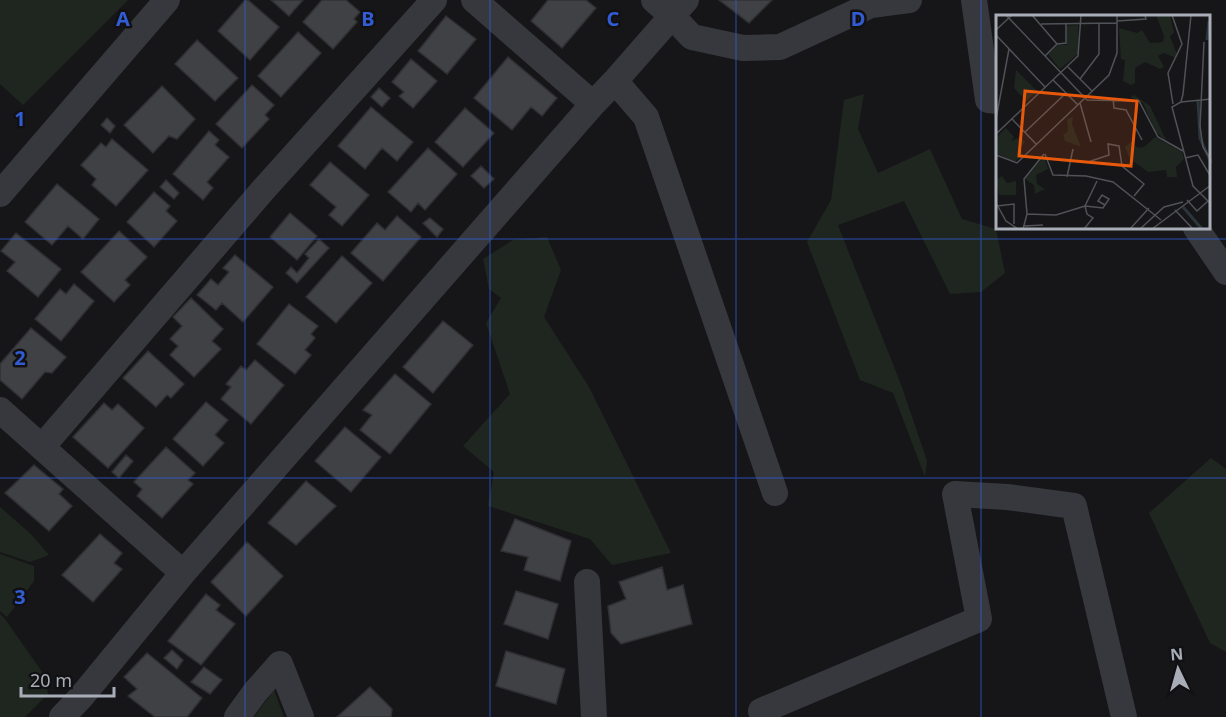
<svg xmlns="http://www.w3.org/2000/svg" width="1226" height="717" viewBox="0 0 1226 717" font-family="'Noto Sans',sans-serif">
<rect width="100%" height="100%" fill="#161618"/>
<path fill="#1e261f" d="M0 0H128L23 105 0 84Z
M864 94 858 129 878 173 930 149 962 219 996 229 1005 273 981 292 950 294 904 201 838 225 902 387 927 461 925 477 893 393 860 380 807 242 831 200 844 100Z
M547 237 561 270 544 317 589 387 671 553 612 565 590 539 488 506 494 472 463 446 510 394 486 323 501 298 489 289 483 259 513 240Z
M1211 458 1226 469V652L1210 643 1149 513Z
M0 507 31 534 49 555 30 562 0 552Z
M0 554 34 566V581L7 617 0 611Z
M0 614 5 619 45 676 48 694 25 717H0Z
M274 690 284 717H254Z"/>
<path fill="#404145" stroke="#303034" stroke-width="1.5" d="M245 0H248L279 27 250 60 218 31Z
M271 0H303L289 16Z
M322 0H346L360 12 354 19 357 22 333 49 303 22Z
M548 0H586L596 8 562 48 531 21Z
M719 0H772L749 23Z
M446 16 476 39 447 74 418 51Z
M298 32 321 53 281 97 258 76Z
M197 40 238 78 215 101 175 64Z
M508 57 557 98 542 116 531 107 512 130 474 98Z
M411 59 437 81 413 108 399 96 404 92 392 82Z
M252 85 274 105 265 115 269 119 242 148 216 124Z
M162 86 195 119 177 139 169 136 153 153 124 125Z
M379 88 390 98 382 107 371 97Z
M371 107 413 142 397 161 382 148 365 169 338 146Z
M465 108 494 133 463 167 435 142Z
M107 118 115 126 110 133 101 125Z
M209 131 219 140 215 145 229 157 207 182 213 188 203 200 173 174Z
M112 139 148 170 116 206 92 185 96 179 81 165 101 143 106 147Z
M428 148 457 174 425 210 418 203 411 212 388 192Z
M330 162 369 195 342 226 329 215 336 207 310 185Z
M481 166 494 179 484 188 471 176Z
M166 180 179 193 174 199 160 187Z
M57 184 99 219 83 239 68 226 52 245 25 222Z
M154 192 170 206 166 211 177 221 154 247 127 222Z
M290 213 317 236 297 260 270 237Z
M397 216 421 237 383 281 351 253 377 223 385 230Z
M430 218 443 229 437 237 423 223Z
M119 231 147 257 125 280 130 285 114 302 81 272Z
M16 233 61 269 38 297 7 271 15 262 1 251Z
M319 239 329 248 297 283 286 273 291 267 297 273 309 258 305 254Z
M235 255 273 287 243 322 222 303 216 310 197 295 211 279 218 285 229 272 223 268Z
M342 256 372 283 336 323 306 297Z
M74 284 94 301 61 341 35 319 60 289 66 294Z
M191 298 223 329 212 341 221 349 194 377 170 355 178 346 170 339 182 326 173 317Z
M289 304 318 326 311 334 315 338 305 350 311 355 295 374 257 344Z
M443 321 473 345 433 393 403 367Z
M31 328 66 357 52 373 45 372 22 399 0 380V364Z
M148 351 184 384 171 398 167 395 156 407 123 378Z
M255 360 284 385 251 424 221 399 231 387 226 384 241 366 246 370Z
M395 374 431 404 390 454 360 430 372 415 363 410Z
M206 402 228 420 215 435 224 443 203 466 173 439Z
M104 403 112 410 118 404 144 428 108 468 73 437Z
M345 427 381 457 351 492 315 461Z
M166 447 195 473 188 480 193 484 162 518 137 496 142 489 134 482Z
M126 455 133 461 119 478 112 472Z
M34 465 63 489 59 494 72 506 49 531 5 493Z
M306 481 336 506 296 545 268 523Z
M515 519 571 541 560 581 524 570 528 557 501 551Z
M100 534 122 553 114 563 122 569 93 602 62 575Z
M247 542 283 576 246 616 211 582Z
M662 567 667 590 683 585 692 624 621 644 611 633 608 606 626 599 619 582Z
M516 591 558 604 548 639 504 624Z
M206 594 220 605 216 610 235 624 201 665 168 641Z
M172 650 183 660 177 669 164 658Z
M506 651 565 669 556 704 496 686Z
M147 653 202 698 187 717H155L128 696 137 689 124 677Z
M204 667 222 680 210 694 191 682Z
M370 687 392 709 391 717H337Z"/>
<g fill="none" stroke-linecap="round" stroke-linejoin="round">
<path stroke="#37383d" stroke-width="26" d="M474 0 593 104
M654 0 672 16 692 37 743 48 780 47 871 5 909 0
M974 0 988 100 998 101
M615 81 646 117 775 493
M0 194 167 0
M1196 228 1226 272
M0 410 183 573
M42 447 263 190 434 0
M587 582 594 717
M761 711 979 619 955 494 1007 497 1074 506 1124 717
M62 717 82 696 183 573 593 104 615 81 686 0
M237 717 256 691 280 664 301 717"/>
</g>
<path fill="none" stroke="#325cd3" stroke-width="1.5" stroke-opacity="0.55" d="M245 0V717M490 0V717M736 0V717M981 0V717M0 239H1226M0 478H1226"/>
<g transform="translate(996 15)">
<rect width="214" height="214" fill="#161618"/>
<path d="M160 0H174L178 18 174 21 181 40 180 43 168 38 162 41 168 52 164 54 149 47 139 53V68L135 70 127 66 129 45 125 44 123 13 141 18 146 15 154 28 167 27 168 21ZM82 10 83 38 64 54 52 39 62 30H71V11ZM20 55 41 76 30 86 18 73ZM138 80 154 91 171 127 160 117 147 88 134 82ZM77 102 76 109 85 132 69 126 67 120 72 116 71 104ZM10 113 18 122 15 126 24 122 29 127 24 133 27 140 18 147 0 138V123ZM159 122 186 137 188 144 180 152 181 162H171L170 155 152 157 134 144 129 132 135 127 142 133 148 132ZM48 141 52 154 40 160 41 169 49 174 39 179 38 170 29 164ZM6 161 11 168 20 166V180H3L0 165Z" fill="#1e261f"/>
<path fill="none" stroke="#2c353c" stroke-width="3" d="M211 25 213 6M202 86 204 123 215 148M187 192 206 214"/>
<path fill="none" stroke="#505258" stroke-width="1.5" d="M10 0 91 85 143 86 162 122 187 136M36 0 61 29M176 0 186 29 172 58 177 89M195 0 187 79 185 87 176 92 197 171 215 189M121 6 150 4 149 0M45 9 121 8M0 15 16 0M0 20 49 72M214 26V0M208 27 204 111 207 132 215 145M49 41 61 29 70 28V9M72 52 96 76M84 64 103 39V9M57 65 82 90M117 83 118 93 130 95 146 125M185 87 215 84M84 88 95 127M0 104 13 34M16 104 41 130M29 117 70 78M0 119 82 41 85 0M49 139 57 160 90 161 117 167 165 205M0 140 21 148 113 60 121 38V0M189 143 202 140 215 162M92 147 113 140 112 129 123 131 126 151 148 169 138 181M71 162 77 134M191 185 201 196 212 186M0 188 10 206 22 214M1 191 18 189V209M89 191 101 166M179 195 197 214M31 199 28 164 48 139M28 211 47 210M27 214 31 199 60 200 89 191 107 193 113 184 106 180 102 186 109 190M88 214 97 203 91 199 89 191M134 214 153 193M144 214 168 192 187 187M156 214 215 170"/>
<path fill="#e8590c" fill-opacity="0.15" stroke="#e8590c" stroke-width="3" d="M29 76 141 86 135 151 23 141Z"/>
<rect width="214" height="214" fill="none" stroke="#a8adb8" stroke-width="3"/>
</g>
<g font-size="20" text-anchor="middle" font-weight="bold" fill="#325cd3" stroke="#111113" stroke-width="5" stroke-linejoin="round" paint-order="stroke">
<text x="123" y="26">A</text>
<text x="368" y="26">B</text>
<text x="613" y="26">C</text>
<text x="858" y="26">D</text>
<text x="20" y="126">1</text>
<text x="20" y="365">2</text>
<text x="20" y="604">3</text>
</g>
<g transform="translate(1178 669) rotate(355)" stroke="#111113" stroke-width="4.5" paint-order="stroke">
<path d="M0-4.5L10 22L0 15L-10 22Z" fill="#a8adb8"/>
<text y="-9" font-size="16" font-weight="bold" text-anchor="middle" fill="#a8adb8">N</text>
</g>
<path d="M21 687v9h93v-9" fill="none" stroke="#a8adb8" stroke-width="3"/>
<text x="30" y="687" font-size="18" fill="#a8adb8" stroke="#111113" stroke-width="4.5" paint-order="stroke">20 m</text>
</svg>
